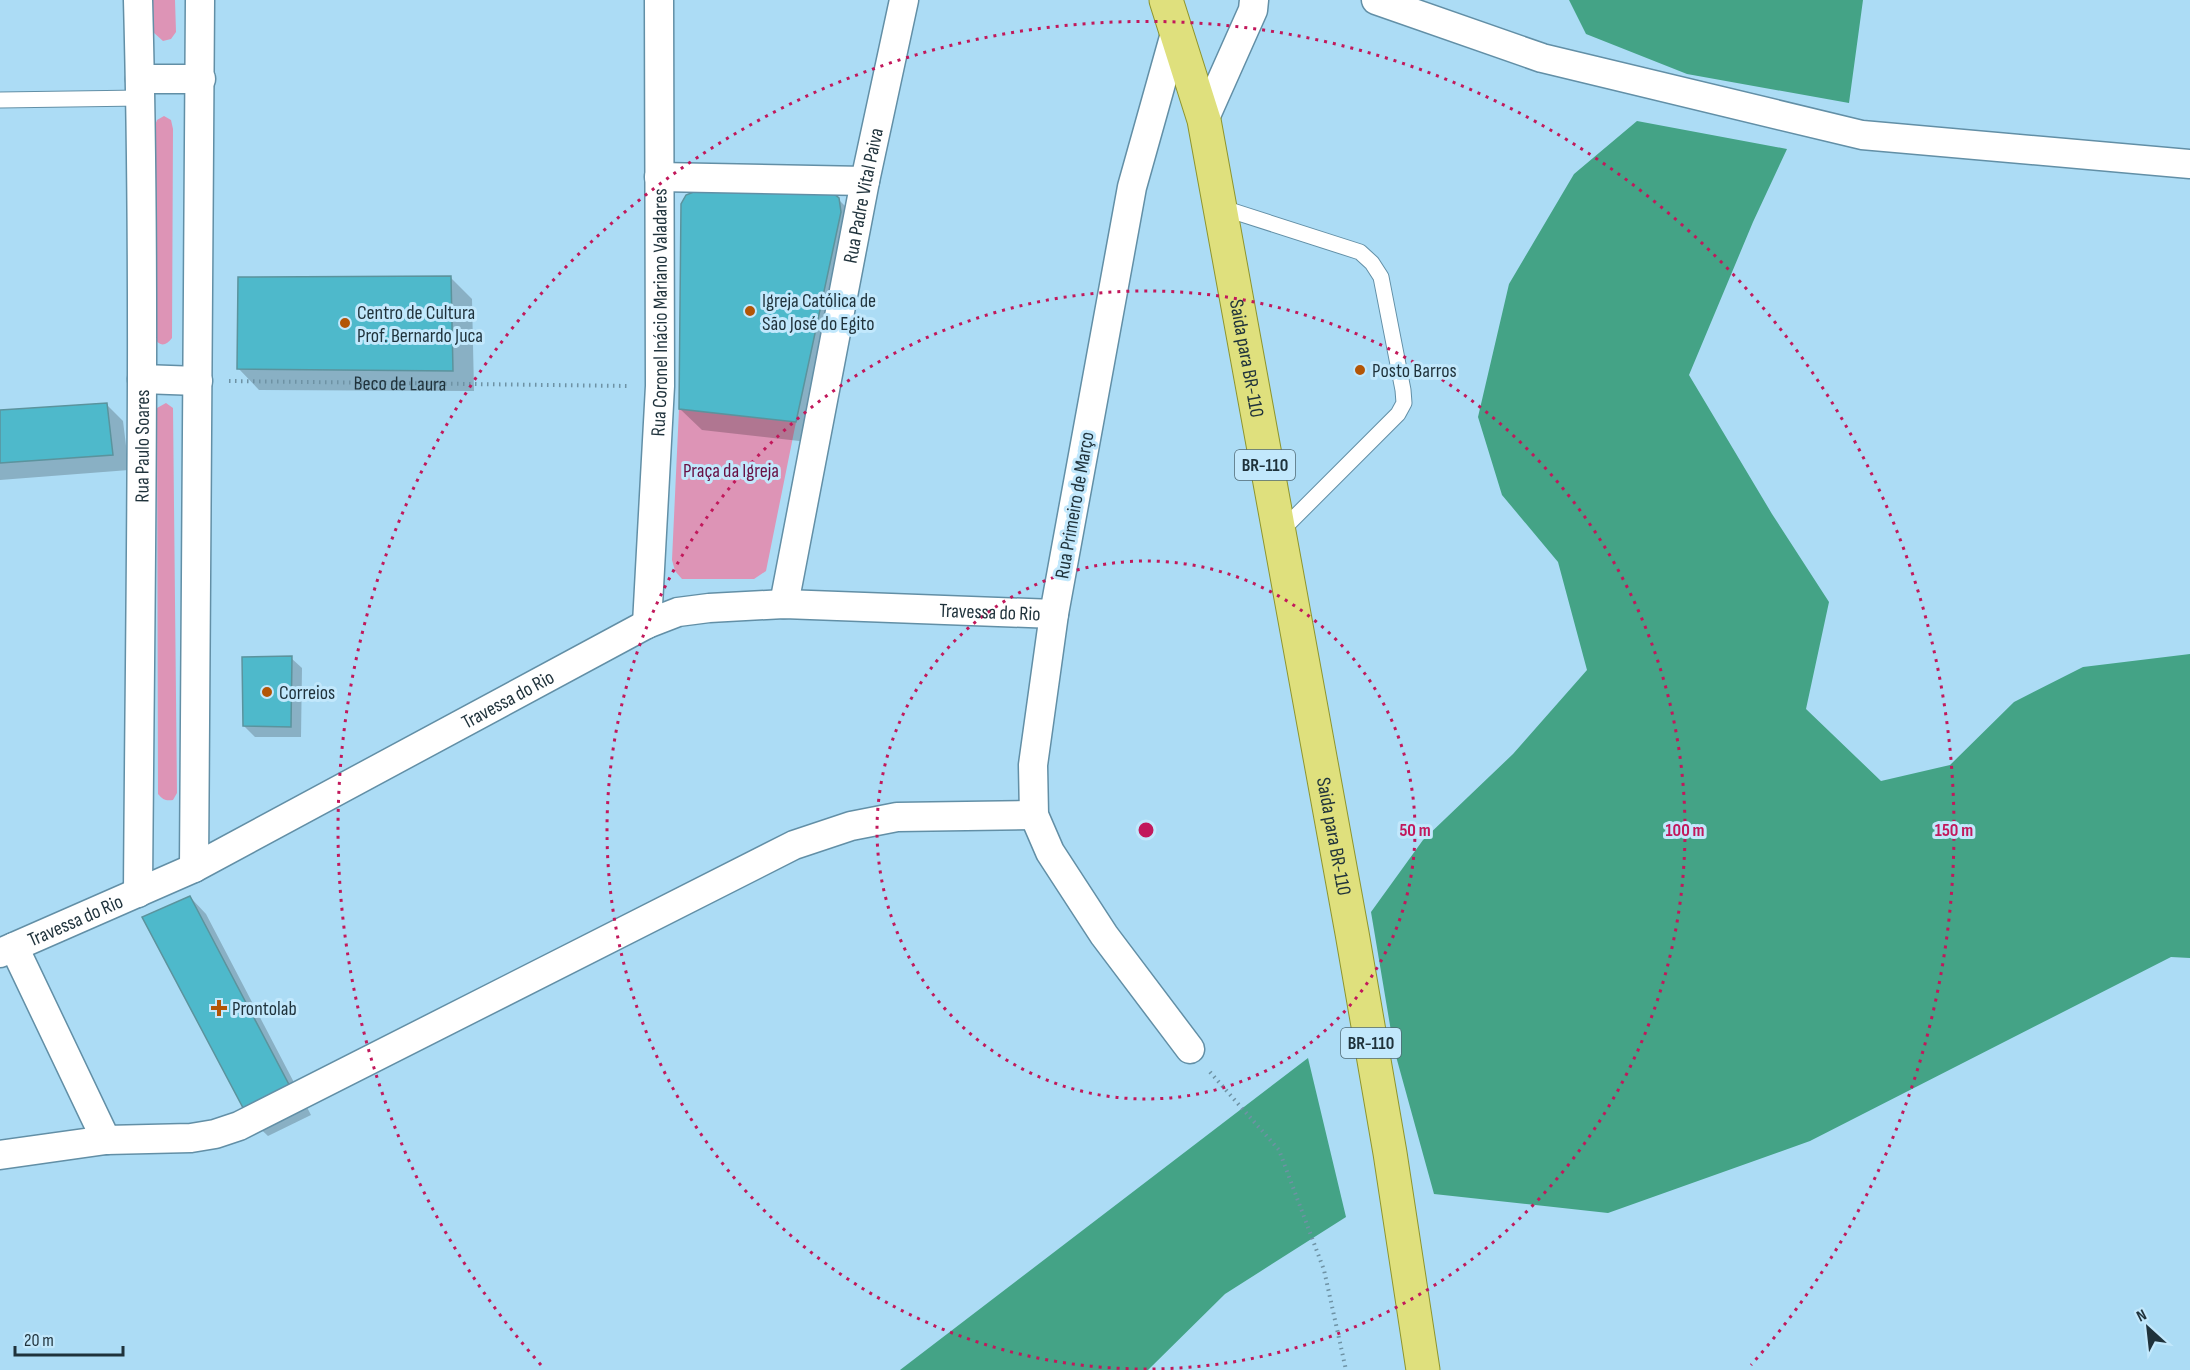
<svg xmlns="http://www.w3.org/2000/svg" width="2190" height="1370" viewBox="0 0 2190 1370" font-family="'Sofia Sans Condensed',sans-serif">
<rect width="100%" height="100%" fill="#acdcf5"/>
<path fill="#dd94b6" d="M153 0H175L176 32 171 39 163 41 153 32Z
M164 116 171 120 173 129 172 338C166 346 160 347 154 338V128L157 120Z
M166 403 173 408 177 793 173 800C166 801 163 800 158 794L157 408Z
M679 409 796 422 766 571 754 579H682L675 571 672 560Z"/>
<path fill="#44a386" d="M1569 0H1863L1849 103 1687 74 1586 34Z
M1637 121 1787 149 1753 222 1689 375 1772 514 1829 602 1806 709 1881 781 1950 765 2014 702 2083 667 2190 654V958L2171 957 1810 1141 1608 1213 1434 1194 1394 1049 1371 912 1423 840 1513 754 1587 670 1558 562 1502 495 1478 417 1509 284 1574 174Z
M1308 1058 1346 1217 1225 1294 1148 1370H900Z"/>
<path fill="#0003" d="M838 199 860 221 817 443 702 430 680 409Z
M450 277 472 299 474 391 259 390 238 368Z
M107 405 123 421 129 470 0 480V412Z
M291 658 302 668 301 737H255L244 726Z
M190 897 206 914 311 1115 268 1136 251 1120Z"/>
<path fill="#4eb9cb" stroke="#5b939d" stroke-width="1.5" d="M829 190 839 198 841 212 796 422 679 409 681 204 686 195 696 191Z
M451 276 453 371 237 369 238 277Z
M107 403 113 455 0 463V410Z
M292 656 291 727 243 726 242 657Z
M190 896 296 1098 250 1121 142 917Z"/>
<g fill="none" stroke-linecap="round" stroke-linejoin="round">
<g stroke="#628fa6" stroke-width="17">
<path id="service" d="M0 100 141 98
M1220 207 1360 252 1372 263 1381 277 1403 390 1404 403 1398 414 1280 532"/>
</g>
<g stroke="#628fa6" stroke-width="31">
<g id="minor">
<path d="M1376 0 1542 58 1862 135 2190 164"/>
<path d="M1176 30 1132 187 1054 614 1033 765 1034 815 1050 852 1104 935 1190 1049"/>
<path d="M140 79H201"/>
<path d="M1204 120 1253 10 1254 0"/>
<path d="M659 177 865 181"/>
<path d="M142 379 198 381"/>
<path id="s2" d="M784 604 865 181 904 0"/>
<path id="s3" d="M647 624 660 386 659 0"/>
<path d="M194 868 200 0"/>
<path id="s4" d="M138 893C140 596 146 298 138 0"/>
<path d="M14 947 106 1140"/>
<path id="s5" d="M0 953 194 868 647 624 678 612 709 608 784 604 1054 614"/>
<path d="M0 1155 106 1140 191 1138 215 1134 239 1126 794 845 851 826 897 817 1034 815"/>
</g>
</g>
<g stroke="#8e952d" stroke-width="35">
<g id="primary">
<path id="s6" d="M1166 0 1204 120 1352 933 1390 1153 1423 1370"/>
</g>
</g>
<g stroke="#6e92a4" stroke-width="4" stroke-dasharray="1.5 4.5" stroke-linecap="butt">
<path id="s1" d="M229 381 629 386"/>
<path d="M1210 1072 1279 1150 1324 1270 1346 1370"/>
</g>
<use href="#service" stroke="#fff" stroke-width="15"/>
<use href="#minor" stroke="#fff" stroke-width="28"/>
<use href="#primary" stroke="#dfe07d" stroke-width="33"/>
</g>
<g fill="none" stroke="#c2185b" stroke-width="3" stroke-dasharray="3 6">
<circle cx="1146" cy="830" r="269"/>
<circle cx="1146" cy="830" r="539"/>
<path d="M541 1365A808 808 0 1 1 1751 1365"/>
</g>
<g fill="#b35506" stroke="#c2e8fc" stroke-width="2">
<circle cx="750" cy="311" r="6"/>
<circle cx="345" cy="323" r="6"/>
<circle cx="1360" cy="370" r="6"/>
<circle cx="267" cy="692" r="6"/>
<path d="M216 999h6v6h6v6h-6v6h-6v-6h-6v-6h6z"/>
</g>
<g text-anchor="middle" stroke-width="6" stroke-linejoin="round" paint-order="stroke">
<g fill="#c2e8fc" stroke="#506975" stroke-width="1.5">
<rect x="1235" y="450" width="60" height="30" rx="4.5"/>
<rect x="1341" y="1028" width="60" height="30" rx="4.5"/>
</g>
<g font-size="18" font-weight="bold" fill="#1f323b">
<text x="1265" y="471">BR-110</text>
<text x="1371" y="1049">BR-110</text>
</g>
<g font-size="20" fill="#1f323b" stroke="#c2e8fc">
<text dy="7" stroke="none"><textPath href="#s2" startOffset="416">Rua Padre Vital Paiva</textPath></text>
<text dy="7" stroke="none"><textPath href="#s3" startOffset="312">Rua Coronel Inácio Mariano Valadares</textPath></text>
<text dy="7" stroke="none"><textPath href="#s6" startOffset="368">Saida para BR-110</textPath></text>
<text dy="7" stroke="none"><textPath href="#s1" startOffset="171">Beco de Laura</textPath></text>
<text dy="7" stroke="none"><textPath href="#s4" startOffset="447">Rua Paulo Soares</textPath></text>
<text transform="translate(1074 505) rotate(-80)" y="7">Rua Primeiro de Março</text>
<text dy="7" stroke="none"><textPath href="#s5" startOffset="1072">Travessa do Rio</textPath></text>
<text dy="7" stroke="none"><textPath href="#s5" startOffset="568">Travessa do Rio</textPath></text>
<text dy="7" stroke="none"><textPath href="#s6" startOffset="854">Saida para BR-110</textPath></text>
<text dy="7" stroke="none"><textPath href="#s5" startOffset="82">Travessa do Rio</textPath></text>
</g>
<g font-size="20" fill="#1f323b" stroke="#c2e8fc" text-anchor="start">
<text x="762" y="307">Igreja Católica de<tspan x="762" dy="23">São José do Egito</tspan></text>
<text x="357" y="319">Centro de Cultura<tspan x="357" dy="23">Prof. Bernardo Juca</tspan></text>
<text x="1372" y="377">Posto Barros</text>
<text x="279" y="699">Correios</text>
<text x="232" y="1015">Prontolab</text>
</g>
<g font-size="20" fill="#670f43" stroke="#c2e8fc">
<text x="731" y="477">Praça da Igreja</text>
</g>
</g>
<circle cx="1146" cy="830" r="9" fill="#c2185b" stroke="#c2e8fc" stroke-width="3"/>
<g font-size="18" text-anchor="middle" font-weight="bold" fill="#c2185b" stroke="#c2e8fc" stroke-width="6" stroke-linejoin="round" paint-order="stroke">
<text x="1415" y="836">50 m</text>
<text x="1685" y="836">100 m</text>
<text x="1954" y="836">150 m</text>
</g>
<g transform="translate(2148 1328) rotate(333)" stroke="#c2e8fc" stroke-width="4.5" paint-order="stroke">
<path d="M0-4.5L10 22L0 15L-10 22Z" fill="#1f323b"/>
<text y="-9" font-size="16" font-weight="bold" text-anchor="middle" fill="#1f323b">N</text>
</g>
<path d="M15 1346v9h108v-9" fill="none" stroke="#1f323b" stroke-width="3"/>
<text x="24" y="1346" font-size="18" fill="#1f323b" stroke="#c2e8fc" stroke-width="4.5" paint-order="stroke">20 m</text>
</svg>
